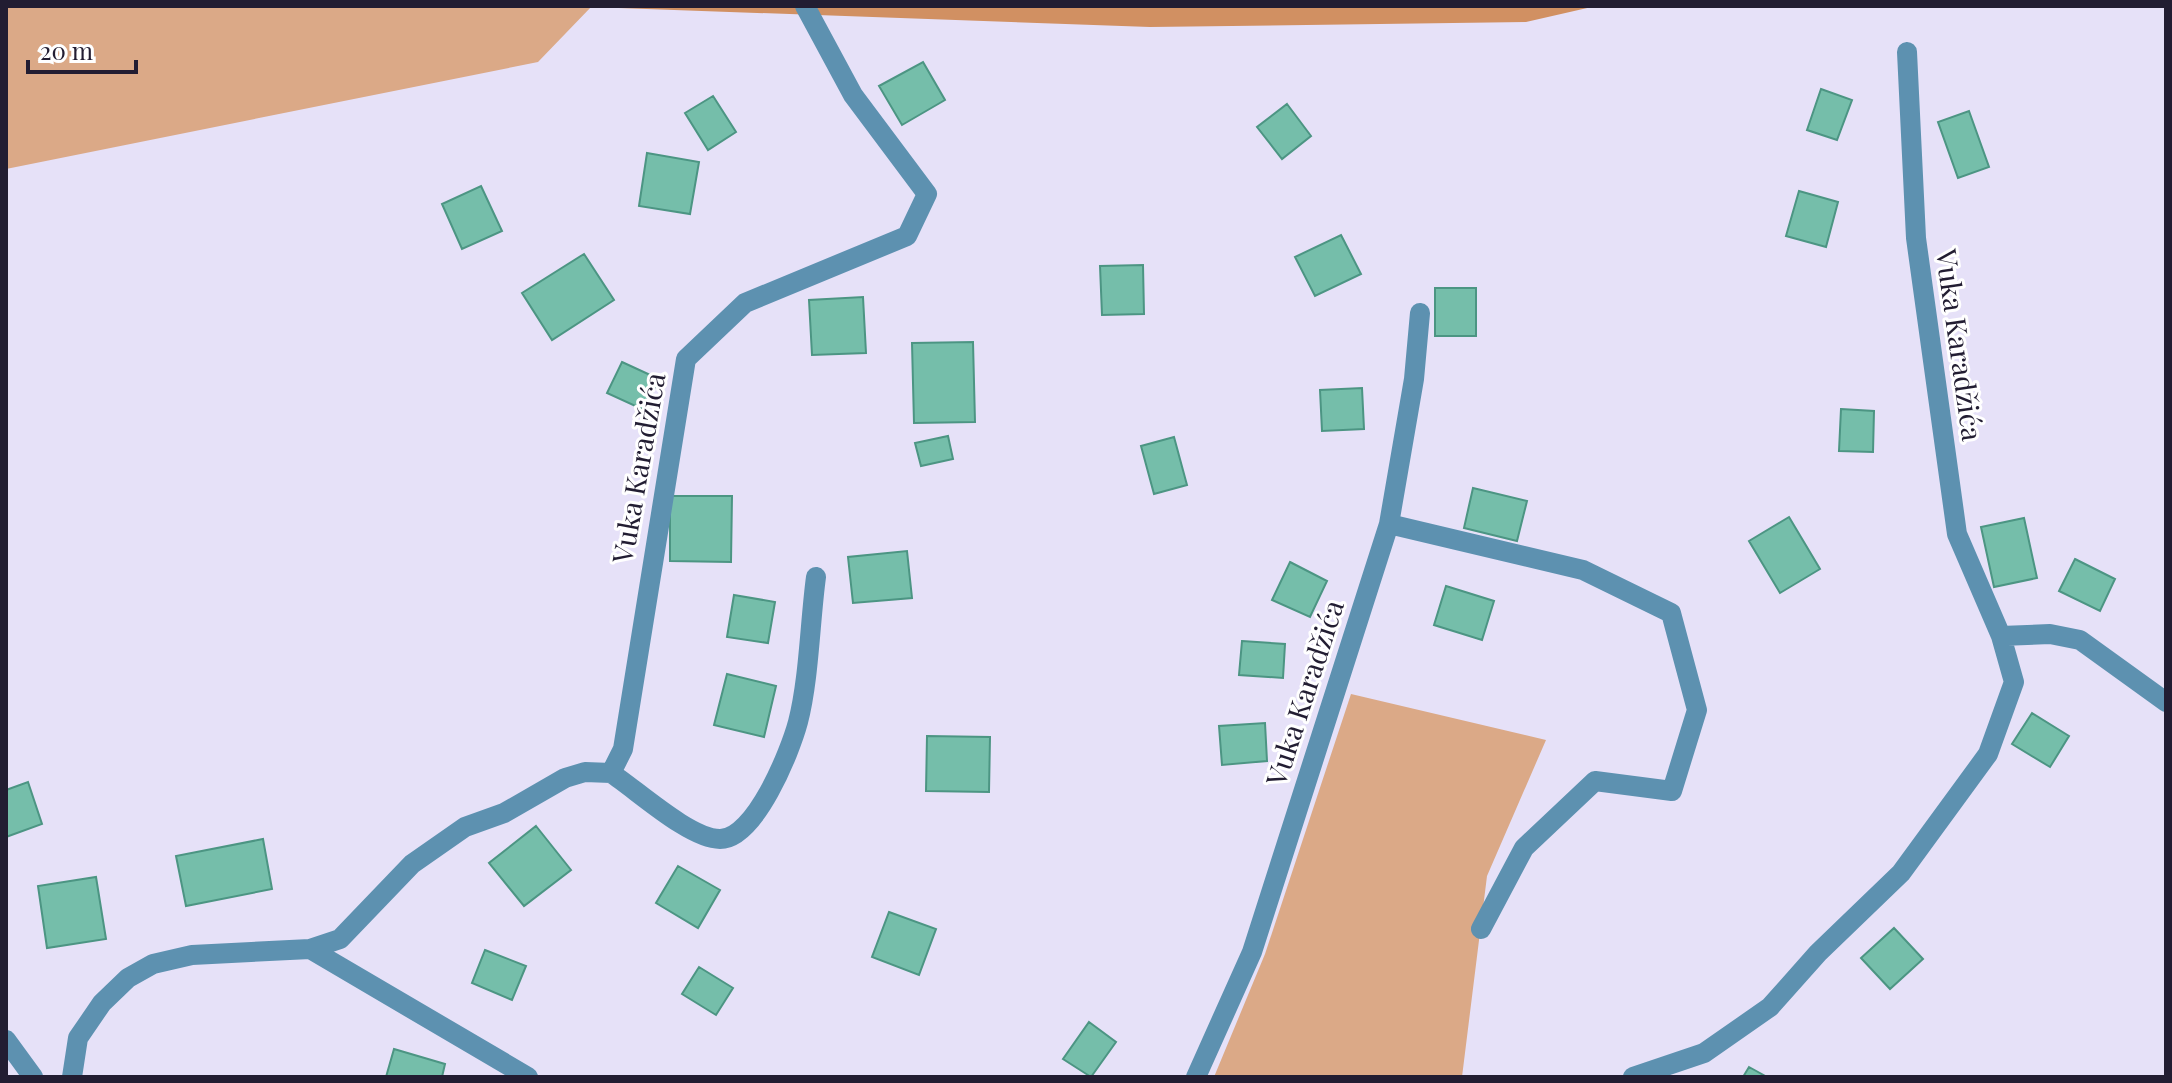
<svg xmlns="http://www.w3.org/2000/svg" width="2172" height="1083" viewBox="0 0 2172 1083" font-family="'Playfair Display',serif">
<rect width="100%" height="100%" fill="#e6e1f8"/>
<path fill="#dba987" d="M6 6H592L538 62 6 169Z
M1351 694 1546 740 1487 876 1462 1077H1214L1265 954Z"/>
<path fill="#d19062" d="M1596 6 1526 22 1150 27 591 7Z"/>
<path fill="#75beaa" stroke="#4c9583" stroke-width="2" d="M923 62 945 100 902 125 879 86Z
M1821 89 1852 100 1837 140 1807 130Z
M713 96 736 132 708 150 685 113Z
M1287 104 1311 136 1282 159 1257 127Z
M1969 111 1989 167 1958 178 1938 122Z
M647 153 699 162 690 214 639 206Z
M481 186 502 231 462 249 442 204Z
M1799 191 1838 202 1826 247 1786 236Z
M1341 235 1361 274 1315 296 1295 257Z
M584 254 614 300 552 340 522 293Z
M1143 265 1144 314 1102 315 1100 266Z
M1435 288H1476V336H1435Z
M863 297 866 353 812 355 809 300Z
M973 342 975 422 914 423 912 343Z
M622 362 659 379 644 410 607 393Z
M1362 388 1364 429 1322 431 1320 390Z
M1841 409 1874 411 1873 452 1839 451Z
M948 436 953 459 921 466 915 443Z
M1174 437 1187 485 1154 494 1141 446Z
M1473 488 1527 501 1517 541 1464 528Z
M670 496H732L731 562 670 561Z
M1789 517 1820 569 1780 593 1749 541Z
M2024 518 2037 578 1994 587 1981 527Z
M907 551 912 598 853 603 848 557Z
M2075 559 2115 579 2100 611 2059 591Z
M1290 562 1327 581 1310 617 1272 600Z
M1446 586 1494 601 1482 640 1434 625Z
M734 595 775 602 768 643 727 637Z
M1242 641 1285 644 1283 678 1239 675Z
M727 674 776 686 764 737 714 725Z
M2032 713 2069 736 2050 767 2012 744Z
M1265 723 1267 761 1222 765 1219 726Z
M927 736 990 737 989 792 926 791Z
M28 782 42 824 6 837V790Z
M536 826 571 870 524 906 489 863Z
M263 839 272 889 186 906 176 856Z
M678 866 720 890 698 928 656 903Z
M96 877 106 939 47 948 38 886Z
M889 912 936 929 919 975 872 957Z
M1894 928 1923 959 1890 989 1861 958Z
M485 950 526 966 512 1000 472 983Z
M699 967 733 988 716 1015 682 994Z
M1089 1022 1116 1042 1091 1077 1063 1059Z
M394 1049 445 1064 442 1077H386Z
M1749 1067 1767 1077H1743Z"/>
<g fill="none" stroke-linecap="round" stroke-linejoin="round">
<path stroke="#5d91b0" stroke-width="20" d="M1389 524 1583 570 1671 613 1697 710 1672 791 1595 781 1524 848 1481 929
M2001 636 2050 634 2080 640 2166 702
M611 773C638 791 690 839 720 839 755 839 790 752 798 722 809 680 810 621 816 577
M310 949 528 1077
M72 1077 78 1038 102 1003 128 978 153 964 192 955 310 949 340 939 412 864 465 827 504 813 565 778 585 772 611 773 623 749 686 359 745 303 907 236 927 194 853 95 805 6
M1196 1077 1252 952 1389 524 1414 379 1420 313
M1633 1077 1704 1053 1770 1007 1818 953 1901 873 1988 754 2014 682 2001 636 1957 534 1916 238 1907 52"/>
<path stroke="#5d91b0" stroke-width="20" d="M6 1040 33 1077"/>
</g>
<g text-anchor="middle" stroke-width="6" stroke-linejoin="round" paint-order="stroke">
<g font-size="28" fill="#221d32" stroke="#fff">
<text transform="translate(1959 345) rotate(82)" y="10">Vuka Karadžića</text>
<text transform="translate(639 468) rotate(-80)" y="10">Vuka Karadžića</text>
<text transform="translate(1305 693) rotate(-72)" y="10">Vuka Karadžića</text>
</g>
</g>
<rect width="2172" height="1083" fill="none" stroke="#221d32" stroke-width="16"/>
<path d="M28 60v12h108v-12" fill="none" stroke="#221d32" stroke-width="4"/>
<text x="40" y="60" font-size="24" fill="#221d32" stroke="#ffffff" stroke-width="6" paint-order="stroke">20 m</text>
</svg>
